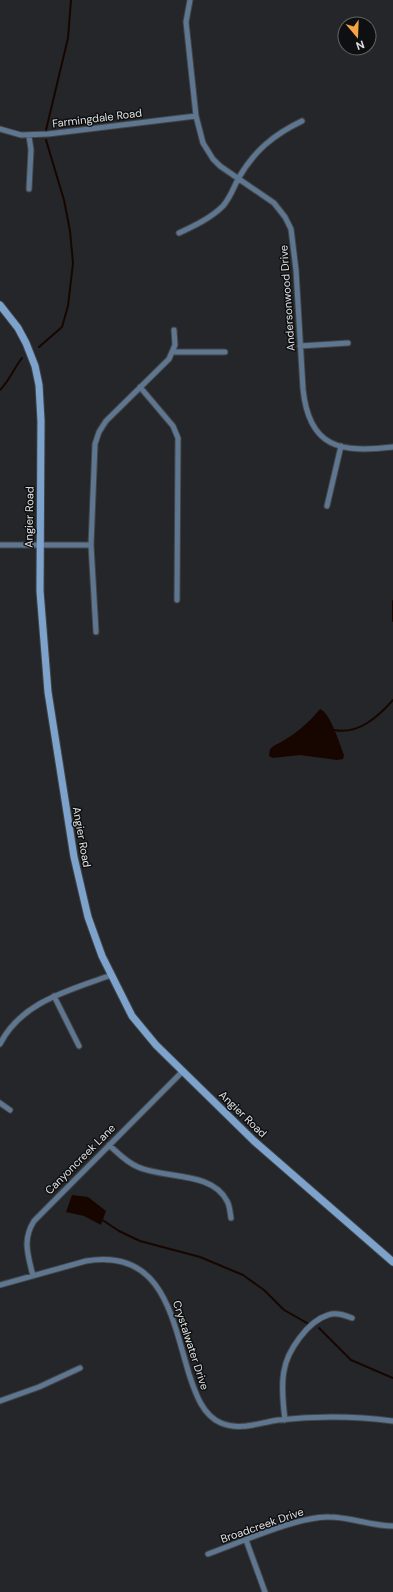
<svg xmlns="http://www.w3.org/2000/svg" width="393" height="1592" viewBox="0 0 393 1592" font-family="'DM Sans',sans-serif">
<rect width="100%" height="100%" fill="#242629"/>
<path fill="#170600" d="M320 709C330 712 340 745 344 755L343 759 337 760 300 755 273 758 269 756 270 749C274 745 280 743 286 739 299 731 310 721 320 709Z
M72 1195 88 1197 106 1211 101 1225 84 1216 66 1212Z"/>
<g fill="none" stroke-linecap="round" stroke-linejoin="round">
<path stroke="#170600" stroke-width="2" d="M46 130 68 38 71 0
M39 347 62 327 68 306 73 263 70 231 64 200 46 140
M0 390C10 380 14 368 22 358
M393 601V621
M334 730C358 735 378 717 393 700
M101 1219 119 1231 140 1241 200 1257 243 1275 264 1290 284 1310 307 1323
M319 1328 351 1360 393 1378"/>
<g stroke="#424447" stroke-width="7">
<path id="street" d="M190 0 186 22 196 116 203 143 213 159 220 166 274 203 285 217 291 229 296 270 303 389C309 448 340 453 393 447
M0 129 21 135 48 134 196 116
M29 189 31 150 29 136
M179 233C194 226 211 218 223 206 230 198 233 189 238 179 254 151 273 135 302 121
M300 346 348 343
M173 352H225
M140 387 173 426 178 438 177 600
M327 506 341 446
M0 545H91
M96 632 91 545 95 444 99 432 106 421 169 359 175 345 174 330
M54 996 79 1046
M0 1044C22 1001 69 991 111 975
M0 1103 10 1110
M109 1145C118 1153 126 1162 138 1167 164 1179 212 1171 227 1201 230 1206 230 1213 231 1218
M33 1276C28 1255 22 1240 34 1221L182 1072
M0 1285 86 1261C163 1248 172 1318 189 1374 195 1392 202 1415 221 1423 241 1431 258 1423 278 1420 316 1416 355 1416 393 1421
M0 1401 39 1387 80 1368
M285 1420C283 1404 281 1386 284 1371 287 1351 308 1321 328 1315 336 1312 344 1315 352 1318
M246 1540 265 1592
M208 1554C239 1543 298 1516 329 1517 351 1517 371 1526 393 1526"/>
</g>
<g stroke="#424447" stroke-width="9">
<path id="secondary" d="M0 305 18 328 26 343 35 366 39 385 41 421 40 591 48 692 74 857 88 917 102 956 132 1016 156 1045 254 1141 393 1262"/>
</g>
<use href="#street" stroke="#5e768f" stroke-width="5"/>
<use href="#secondary" stroke="#7da3cc" stroke-width="7"/>
</g>
<g text-anchor="middle" stroke-width="3" stroke-linejoin="round" paint-order="stroke">
<g font-size="11" fill="#dee0e2" stroke="#0e0f10">
<text transform="translate(97 118) rotate(-7)" y="4">Farmingdale Road</text>
<text transform="translate(287 298) rotate(-94)" y="4">Andersonwood Drive</text>
<text transform="translate(29 517) rotate(-89)" y="4">Angier Road</text>
<text transform="translate(82 837) rotate(80)" y="4">Angier Road</text>
<text transform="translate(243 1114) rotate(44)" y="4">Angier Road</text>
<text transform="translate(80 1159) rotate(-45)" y="4">Canyoncreek Lane</text>
<text transform="translate(191 1345) rotate(72)" y="4">Crystalwater Drive</text>
<text transform="translate(262 1525) rotate(-19)" y="4">Broadcreek Drive</text>
</g>
</g>
<g transform="translate(357 36) rotate(161)"><circle r="19" fill="#0e0f10" stroke="#616364"/>
<path d="M0-3L7 15L0 10L-7 15Z" fill="#f6a247"/>
<text y="-6" font-size="11" font-weight="bold" text-anchor="middle" fill="#dee0e2">N</text>
</g>
</svg>
